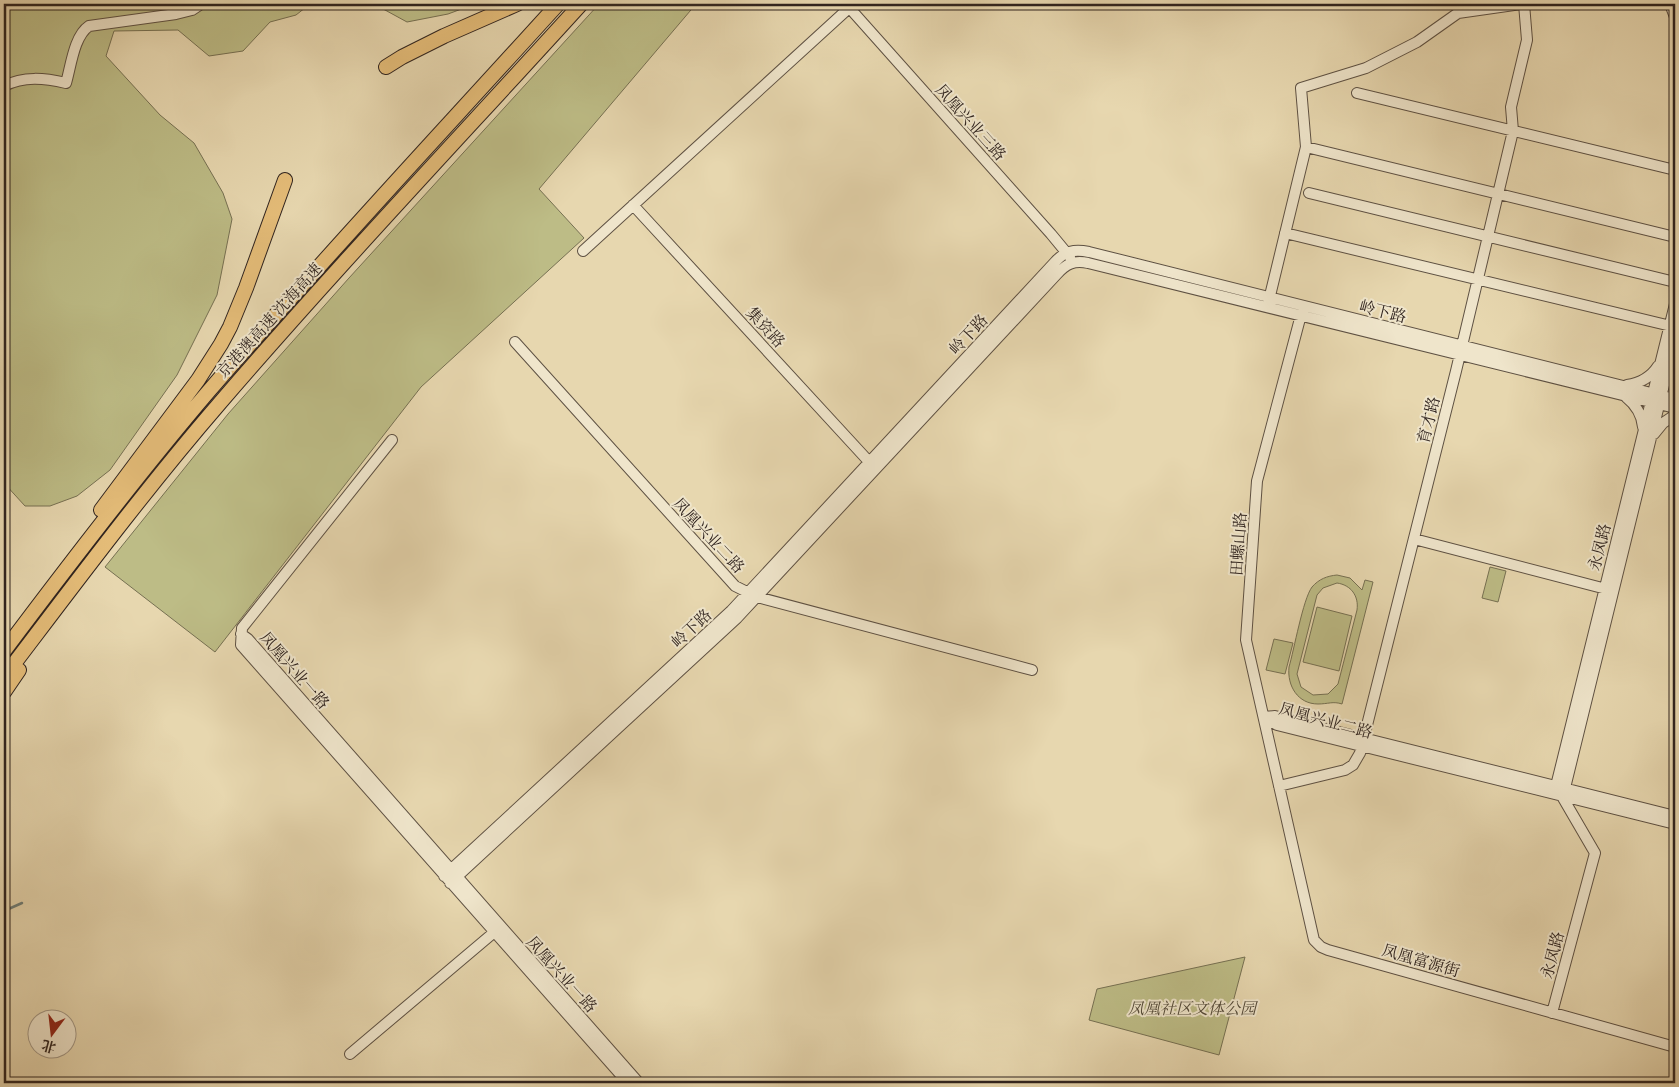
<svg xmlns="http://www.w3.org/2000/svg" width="1679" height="1087" viewBox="0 0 1679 1087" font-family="'Gentium Book Plus','Noto Serif SC',serif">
<rect width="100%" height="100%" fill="#e7d7af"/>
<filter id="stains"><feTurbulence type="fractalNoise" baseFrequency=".004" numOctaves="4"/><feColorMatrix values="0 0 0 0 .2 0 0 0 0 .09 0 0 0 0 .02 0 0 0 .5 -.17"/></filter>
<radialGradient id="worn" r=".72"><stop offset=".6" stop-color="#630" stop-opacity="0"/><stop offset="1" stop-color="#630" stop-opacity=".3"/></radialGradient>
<path fill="#bdbc86" stroke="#767052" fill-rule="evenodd" d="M4 4H310L296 15 270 22 243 51 209 56 178 30 114 31 106 56 160 115 194 143 223 193 232 219 217 295 177 375 110 470 77 496 50 506H25L4 483Z
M374 4H475L448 14 407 22Z
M599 4H696L539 189 584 238 421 387 215 652 105 567 228 414 349 278Z
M1490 567 1506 571 1498 602 1482 598Z
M1337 575 1350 578 1362 590 1365 580 1373 582 1342 704C1333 701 1328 704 1318 704 1298 704 1287 686 1289 667 1294 650 1303 599 1312 587 1319 579 1327 576 1337 575ZM1337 583C1351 585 1359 596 1357 610L1338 684 1328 694 1313 695 1301 687 1297 674 1317 595 1323 588Z
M1317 607 1352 616 1339 671 1303 662Z
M1274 639 1293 643 1285 674 1266 670Z
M1245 957 1219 1055 1089 1020 1097 989Z"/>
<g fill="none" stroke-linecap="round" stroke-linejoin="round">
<path stroke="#6e7d77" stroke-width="2.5" d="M4 911 22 903"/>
<g stroke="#5e5143" stroke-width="12">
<path id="minor" d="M846 4 1051 234 1070 257
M1670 4 1675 17
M4 86C24 76 44 78 66 83 71 66 74 36 89 26L176 14 192 10 201 4
M1357 93 1675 170
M1306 147 1675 237
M1309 193 1675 282
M633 205 873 466
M1285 233 1675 327
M583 251 849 8 857 4
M1268 304 1306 147 1301 88 1366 68 1417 42 1458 13 1521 4
M1302 311 1257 481 1246 640 1314 940 1321 947 1328 950 1675 1047
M515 342 735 586 757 597 1032 670
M1670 370 1675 388
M1627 385C1641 383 1651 377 1658 366
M1626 397C1636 405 1642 415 1643 427
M1654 434 1663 423 1675 415
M392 440 242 628 241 645 628 1083
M1414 539 1610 590
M241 634 248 639 639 1083
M1264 717 1277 725 1675 824
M1264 717 1275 716 1675 816
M1279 786 1345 770 1353 765 1360 753 1456 371 1513 131 1511 107 1527 40 1524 4
M1563 796 1675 340
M444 876 731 611 1055 262C1065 251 1074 249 1089 252L1675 399
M450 883 737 618 1057 274C1066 264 1074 260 1088 263L1675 408
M1552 1013 1595 853 1556 786 1675 304
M350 1054 498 929"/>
</g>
<g stroke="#30241f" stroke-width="16">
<path id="highway" d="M386 67 402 57 444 36 517 4
M101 510 198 380 221 344 230 327 246 288 285 180
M4 651C70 563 137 475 208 392 322 260 441 133 558 4
M4 677C74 585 143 492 219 404 336 268 460 137 581 4
M4 692 19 670"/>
</g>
<use href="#minor" stroke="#efe5cb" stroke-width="10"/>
<use href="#highway" stroke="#e4bc78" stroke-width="14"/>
</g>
<g text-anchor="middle" stroke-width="4" stroke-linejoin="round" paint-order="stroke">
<g font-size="16" fill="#30241f" stroke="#efe5cb">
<text transform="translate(971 122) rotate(48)" y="6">凤凰兴业三路</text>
<text transform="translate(1383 311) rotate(14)" y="6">岭下路</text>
<text transform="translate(269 320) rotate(-48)" y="6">京港澳高速 沈海高速</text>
<text transform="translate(766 327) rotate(47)" y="6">集资路</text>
<text transform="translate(968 334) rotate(-47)" y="6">岭下路</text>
<text transform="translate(1428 420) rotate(-76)" y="6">育才路</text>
<text transform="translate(709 535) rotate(47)" y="6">凤凰兴业二路</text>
<text transform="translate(1238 544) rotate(-86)" y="6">田螺山路</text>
<text transform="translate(1599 547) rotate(-76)" y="6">永凤路</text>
<text transform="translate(691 628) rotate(-43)" y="6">岭下路</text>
<text transform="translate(295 670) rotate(49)" y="6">凤凰兴业一路</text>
<text transform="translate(1326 720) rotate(15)" y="6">凤凰兴业二路</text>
<text transform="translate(1552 955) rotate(-75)" y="6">永凤路</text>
<text transform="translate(1421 960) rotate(16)" y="6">凤凰富源街</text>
<text transform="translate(562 974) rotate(48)" y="6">凤凰兴业一路</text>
</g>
<g font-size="16" font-style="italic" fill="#534a39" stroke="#efe5cb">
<text x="1192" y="1014">凤凰社区文体公园</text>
</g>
</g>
<rect width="1679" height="1087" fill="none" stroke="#e7d7af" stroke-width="20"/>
<rect x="5" y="5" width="1669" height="1077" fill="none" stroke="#30241f" stroke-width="2.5"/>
<rect x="10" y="10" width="1659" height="1067" fill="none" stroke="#30241f"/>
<g transform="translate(52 1034) rotate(195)"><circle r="24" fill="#efe5cb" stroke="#a39886"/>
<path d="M0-4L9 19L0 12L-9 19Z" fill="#8f2418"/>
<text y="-8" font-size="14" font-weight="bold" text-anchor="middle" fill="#30241f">北</text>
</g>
<rect width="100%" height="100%" filter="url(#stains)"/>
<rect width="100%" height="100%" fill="url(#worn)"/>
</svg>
